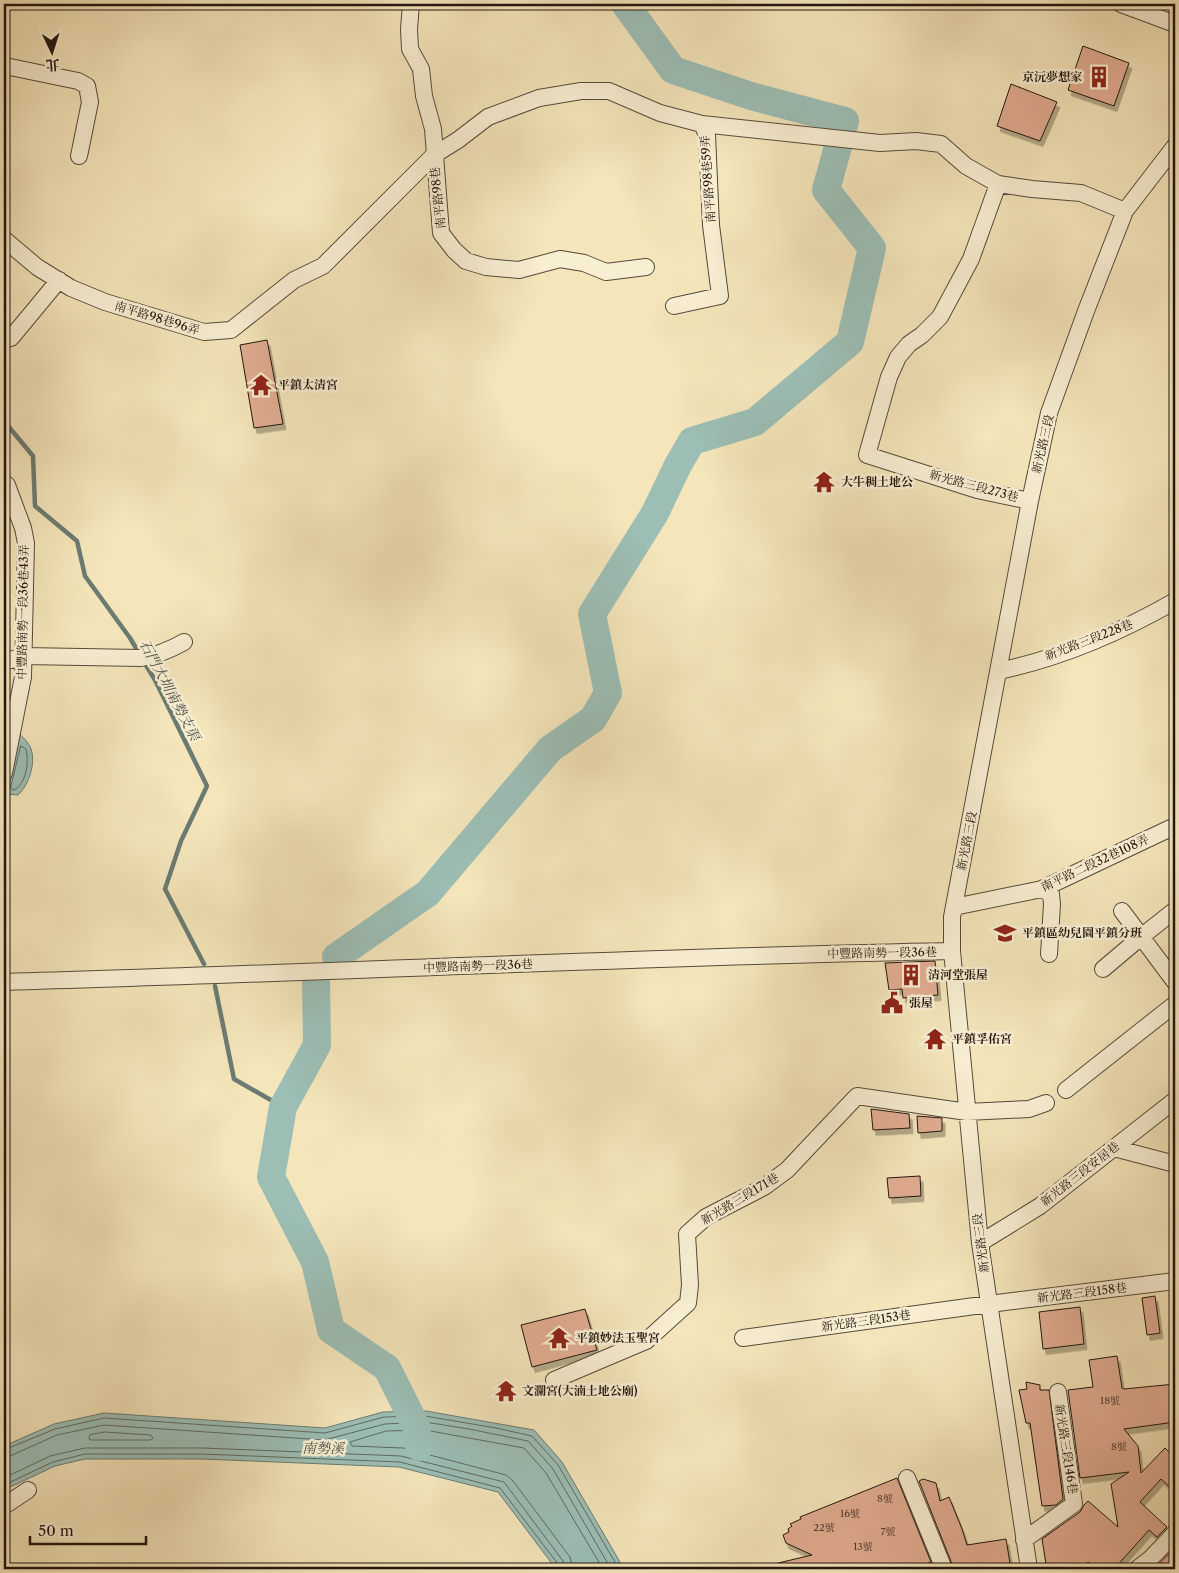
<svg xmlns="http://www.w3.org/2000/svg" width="1179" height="1573" viewBox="0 0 1179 1573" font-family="'Libre Caslon Text','Noto Serif TC',serif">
<defs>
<filter id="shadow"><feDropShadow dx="3" dy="5.5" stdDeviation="0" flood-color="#0004"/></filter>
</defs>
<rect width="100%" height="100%" fill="#f4e5ba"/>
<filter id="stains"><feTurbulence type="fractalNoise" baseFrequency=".004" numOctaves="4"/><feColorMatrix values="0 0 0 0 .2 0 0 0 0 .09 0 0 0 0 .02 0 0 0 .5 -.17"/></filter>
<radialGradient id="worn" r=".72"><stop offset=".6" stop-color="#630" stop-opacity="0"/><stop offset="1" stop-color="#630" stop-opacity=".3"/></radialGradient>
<path fill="#9cbeb5" stroke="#6b7b73" d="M18 733C23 737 29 743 31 749 36 763 29 785 18 795L4 794Z
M426 1411 534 1430 562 1462 624 1569H556L498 1492 399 1467 202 1459H85L55 1466 4 1490V1446L54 1424 104 1413 325 1428 383 1412Z"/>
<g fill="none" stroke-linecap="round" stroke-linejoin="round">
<path stroke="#5e6a62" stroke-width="1" d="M21 746 26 749C29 762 27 780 16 789L13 790 11 787Z
M105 1432 151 1435 153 1438 150 1440H91L89 1439 90 1435Z
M4 1450 55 1429 104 1418 325 1433 384 1417 425 1416 496 1428 532 1436 558 1465 619 1569
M4 1457 10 1456 57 1435 104 1425 324 1440 385 1424 425 1422 469 1429 528 1441 553 1469 611 1569
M4 1478 50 1456 85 1448H203L401 1456 504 1482 563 1561 566 1569
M4 1485 53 1462 85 1454H202L400 1462 500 1488 558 1564 559 1569
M573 1569 570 1557 513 1481 506 1475 403 1448 352 1446 350 1442 386 1431 425 1430 524 1448 546 1473 603 1569"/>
<path stroke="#6b7b73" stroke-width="4.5" d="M4 421 33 456 35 506 77 541 85 576 130 638 139 653
M144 662 155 680 207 786 181 841 165 889 204 964
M215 986 234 1079 283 1107"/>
<path stroke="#9cbeb5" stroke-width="28" d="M336 957 428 893 550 749 593 719 608 693 592 614 655 513 678 465 692 441 755 422 850 342 872 248 826 190 845 121 751 96 673 70 625 4
M316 978 317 1045 283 1107 271 1177 315 1262 331 1330 387 1368 416 1426 419 1447"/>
</g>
<path fill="#e1ac91" stroke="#211610" filter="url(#shadow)" d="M1083 46 1129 63 1114 106 1068 90Z
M1011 84 1057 102 1040 141 997 126Z
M267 340 283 424 254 428 240 345Z
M935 961 938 995 903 998 902 989 889 990 885 963Z
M871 1109 909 1114 910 1128 873 1130Z
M917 1116 942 1118V1131L918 1133Z
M920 1176 921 1196 889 1198 887 1178Z
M1155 1296 1160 1333 1147 1335 1142 1298Z
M1080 1307 1084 1344 1043 1349 1039 1312Z
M585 1309 597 1350 532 1367 521 1325Z
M1117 1356 1122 1388 1124 1389 1175 1384V1422L1124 1429 1138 1446 1141 1473 1165 1448 1175 1458V1492L1161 1479 1140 1502 1167 1527 1157 1537 1149 1530 1114 1569H1096L1088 1562 1081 1569H1053L1046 1564 1042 1539 1080 1512 1084 1505 1088 1501 1118 1527 1111 1484 1129 1472 1080 1478 1068 1390 1093 1387 1089 1360Z
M1026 1382 1040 1385V1390H1049L1063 1499 1056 1505 1042 1506 1030 1423H1026L1019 1390 1027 1389Z
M897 1478 931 1562 914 1569H775L774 1564 812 1555 786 1543 783 1535 789 1532 788 1529 792 1526 790 1524 801 1519 800 1517Z
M923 1479 936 1483 940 1501 949 1497 962 1529 967 1545 1006 1539 1011 1569H954L919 1481Z
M1175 1547V1569H1159L1157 1566Z"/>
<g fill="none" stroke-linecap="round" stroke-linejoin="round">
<g stroke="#564a3a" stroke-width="18">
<path id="minor" d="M411 4 409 29 410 49 421 69 424 96 433 129 441 233 454 250 466 261 486 267 519 270 560 259 584 263 606 272 646 267
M1121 4 1175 24
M4 67H10L78 81 87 86 90 102 79 156
M702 124 880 143 916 141 941 144 966 166 998 184 1032 189 1081 193 1125 211
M998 184 971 259 940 317 922 335 909 344 898 357 889 377 867 455 977 490 1030 501
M4 239 37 267 71 288 105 302 204 332 231 330 294 280 323 266 434 155 458 140 488 117 539 98 581 91H609L660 113 702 124 707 135 711 225 720 296 674 306
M4 334 11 338 59 280
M4 483 7 485 23 528 26 543 23 677 4 773
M4 662 23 656 141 658C158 655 170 650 184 642
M999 671C1060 658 1121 632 1175 601
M1042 889 1051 894 1052 904 1049 954
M954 907 1042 889 1175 826
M1122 911 1175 982
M1103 969 1141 937 1175 910
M4 982C320 973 636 957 952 951
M1066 1090 1175 1004
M1114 1148 1175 1164
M980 1243 1040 1206 1175 1100
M743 1338 989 1304 1175 1281
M554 1380 646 1341 688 1303 690 1285 687 1234 706 1217 764 1187 787 1170 857 1096 967 1112 1029 1109 1046 1103
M907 1478 944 1569
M4 1506 28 1490
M1024 1540 1074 1504 1058 1392
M1029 1569 980 1243 952 951V917L1030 501 1049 413 1086 311 1125 211 1175 146
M1137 1569 1151 1558 1175 1533"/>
</g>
<use href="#minor" stroke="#f8eed2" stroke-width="16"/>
</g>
<defs>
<g id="building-bare" transform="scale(1.725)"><path d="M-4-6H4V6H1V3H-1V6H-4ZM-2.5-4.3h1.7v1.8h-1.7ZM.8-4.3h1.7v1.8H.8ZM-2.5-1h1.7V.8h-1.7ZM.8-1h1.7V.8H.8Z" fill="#8f2418" stroke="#f8eed2" stroke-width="2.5" paint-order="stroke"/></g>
<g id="temple-bare" transform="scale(1.725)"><path d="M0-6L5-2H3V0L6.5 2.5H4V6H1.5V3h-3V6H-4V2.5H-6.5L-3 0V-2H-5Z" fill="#8f2418" stroke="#f8eed2" stroke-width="2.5" paint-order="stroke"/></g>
<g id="school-bare" transform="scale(1.725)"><path d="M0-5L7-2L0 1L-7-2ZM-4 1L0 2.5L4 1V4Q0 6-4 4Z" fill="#8f2418" stroke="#f8eed2" stroke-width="2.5" paint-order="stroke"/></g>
<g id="civic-bare" transform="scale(1.725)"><path d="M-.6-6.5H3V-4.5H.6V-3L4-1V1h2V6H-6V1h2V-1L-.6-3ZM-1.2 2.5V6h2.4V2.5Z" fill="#8f2418" stroke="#f8eed2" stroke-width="2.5" paint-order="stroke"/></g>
</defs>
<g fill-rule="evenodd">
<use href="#building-bare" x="1099" y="77"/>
<use href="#temple-bare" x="261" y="385"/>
<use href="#temple-bare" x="824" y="482"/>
<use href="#school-bare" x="1005" y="933"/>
<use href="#building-bare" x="911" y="975"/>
<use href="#civic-bare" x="892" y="1003"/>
<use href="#temple-bare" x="935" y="1039"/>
<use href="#temple-bare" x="559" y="1338"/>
<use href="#temple-bare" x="506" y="1391"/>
</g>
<g text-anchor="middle" stroke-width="5" stroke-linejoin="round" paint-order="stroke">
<g font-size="10" fill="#513c30">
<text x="1110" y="1404">18號</text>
<text x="1119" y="1450">8號</text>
<text x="885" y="1502">8號</text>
<text x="850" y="1517">16號</text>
<text x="824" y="1531">22號</text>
<text x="888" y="1535">7號</text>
<text x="863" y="1550">13號</text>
</g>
<g font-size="12" font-weight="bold" fill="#211610" stroke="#f8eed2" text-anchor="start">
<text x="1082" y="81" text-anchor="end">京沅夢想家</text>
<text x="278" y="389">平鎮太清宮</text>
<text x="841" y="486">大牛稠土地公</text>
<text x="1022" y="937">平鎮區幼兒園平鎮分班</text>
<text x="928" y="979">清河堂張屋</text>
<text x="909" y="1007">張屋</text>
<text x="952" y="1043">平鎮孚佑宮</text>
<text x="576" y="1342">平鎮妙法玉聖宮</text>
<text x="522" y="1395">文瀾宮(大湳土地公廟)</text>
</g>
<g font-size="12" fill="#211610" stroke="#f8eed2">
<text transform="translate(708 179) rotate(-94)" y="4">南平路98巷59弄</text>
<text transform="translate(438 198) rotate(-96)" y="4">南平路98巷</text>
<text transform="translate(157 318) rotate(17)" y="4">南平路98巷96弄</text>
<text transform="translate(1043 444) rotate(-77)" y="4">新光路三段</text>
<text transform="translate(974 486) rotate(15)" y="4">新光路三段273巷</text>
<text transform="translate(23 612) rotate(-89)" y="4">中豐路南勢一段36巷43弄</text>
<text transform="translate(1089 640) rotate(-21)" y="4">新光路三段228巷</text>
<text transform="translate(967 841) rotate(-79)" y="4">新光路三段</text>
<text transform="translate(1095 863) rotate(-25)" y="4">南平路二段32巷108弄</text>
<text transform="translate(882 953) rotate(-1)" y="4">中豐路南勢一段36巷</text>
<text transform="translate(478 966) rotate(-2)" y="4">中豐路南勢一段36巷</text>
<text transform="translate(1080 1174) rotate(-38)" y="4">新光路三段安居巷</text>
<text transform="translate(740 1199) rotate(-31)" y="4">新光路三段171巷</text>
<text transform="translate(981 1243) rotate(-97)" y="4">新光路三段</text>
<text transform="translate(1082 1293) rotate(-7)" y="4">新光路三段158巷</text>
<text transform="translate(866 1321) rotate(-8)" y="4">新光路三段153巷</text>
<text transform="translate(1066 1449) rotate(81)" y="4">新光路三段146巷</text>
</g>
<g font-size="14" font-style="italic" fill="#4c514a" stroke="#f8eed2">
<text transform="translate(170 690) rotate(62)" y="5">石門大圳南勢支渠</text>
<text transform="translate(323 1448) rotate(1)" y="5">南勢溪</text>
</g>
</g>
<rect width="1179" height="1573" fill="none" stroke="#f4e5ba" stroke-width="20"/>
<rect x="5" y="5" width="1169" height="1563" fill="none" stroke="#211610" stroke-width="2.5"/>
<rect x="10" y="10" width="1159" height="1553" fill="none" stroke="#211610"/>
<g transform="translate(52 52) rotate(176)" stroke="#f8eed2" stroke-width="4" paint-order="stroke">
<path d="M0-4L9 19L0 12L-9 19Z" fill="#211610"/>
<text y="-8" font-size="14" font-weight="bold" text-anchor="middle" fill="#211610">北</text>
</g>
<path d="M30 1536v8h116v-8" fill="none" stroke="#211610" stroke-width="2.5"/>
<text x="38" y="1536" font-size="15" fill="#211610" stroke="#f8eed2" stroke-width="4" paint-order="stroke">50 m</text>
<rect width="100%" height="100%" filter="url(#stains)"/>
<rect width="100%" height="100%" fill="url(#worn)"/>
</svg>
